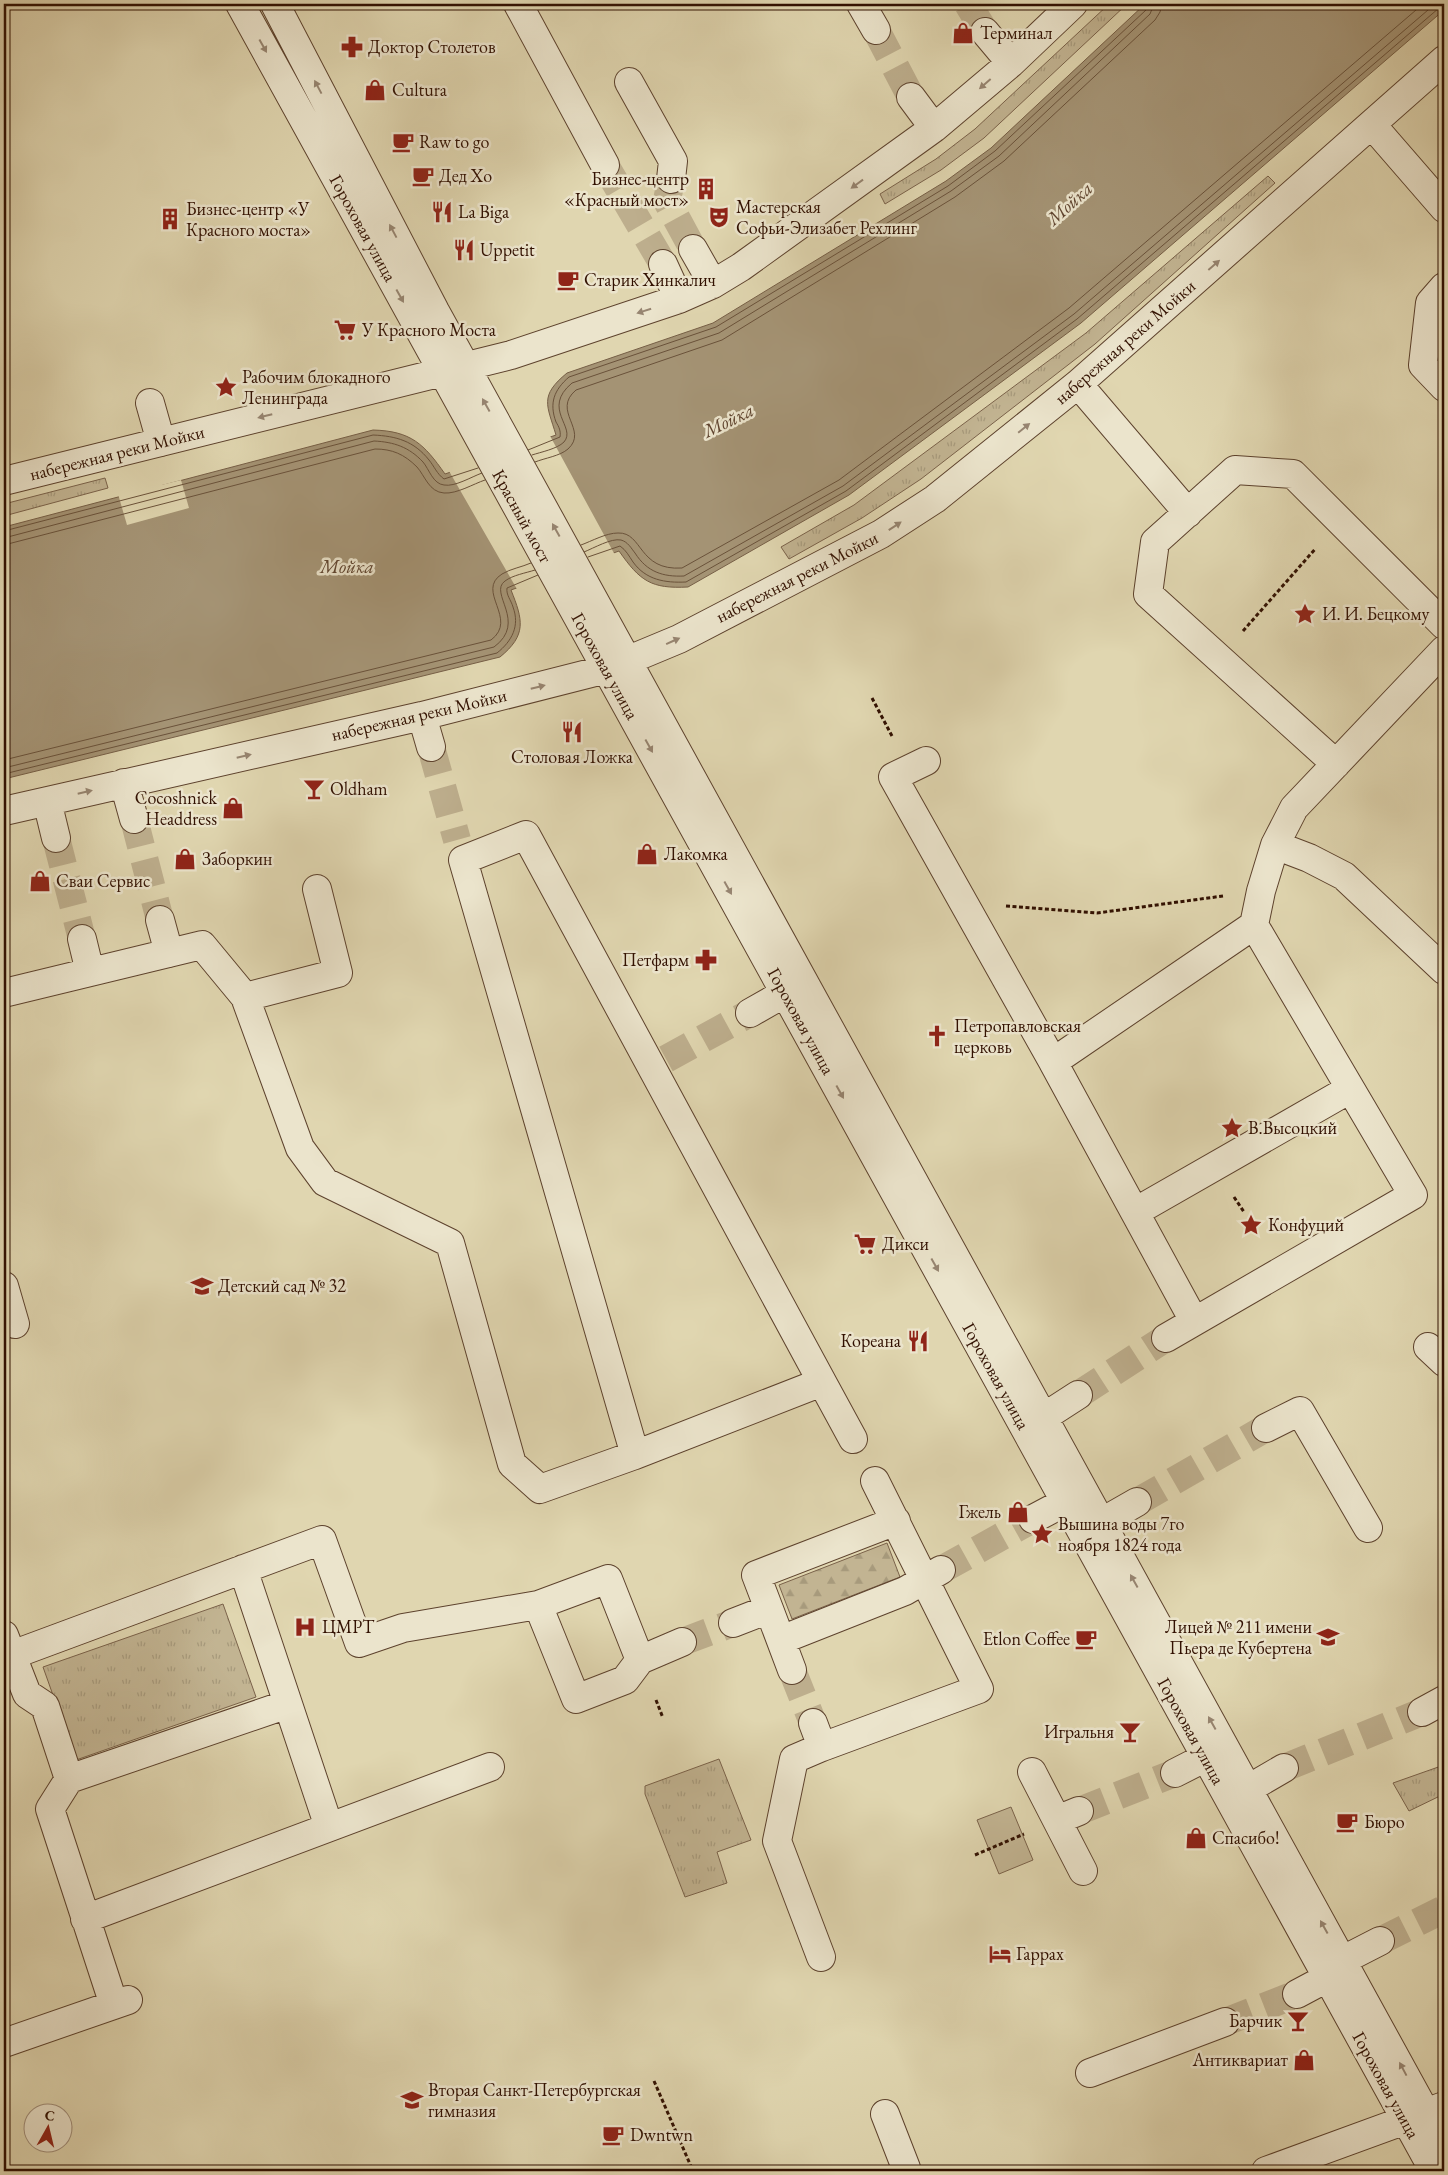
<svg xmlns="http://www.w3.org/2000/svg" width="1448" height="2175" viewBox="0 0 1448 2175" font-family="'EB Garamond',serif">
<defs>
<pattern id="grass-tufts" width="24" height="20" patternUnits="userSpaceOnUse" patternTransform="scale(1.25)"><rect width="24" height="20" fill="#c2b492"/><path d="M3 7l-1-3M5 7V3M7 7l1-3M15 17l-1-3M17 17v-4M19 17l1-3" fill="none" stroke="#a79a7c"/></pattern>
<pattern id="forest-firs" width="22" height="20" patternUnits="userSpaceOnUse" patternTransform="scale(1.25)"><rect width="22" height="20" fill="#c2b492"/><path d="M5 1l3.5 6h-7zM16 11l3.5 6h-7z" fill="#a79a7c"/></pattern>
</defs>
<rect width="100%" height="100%" fill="#e0d6b0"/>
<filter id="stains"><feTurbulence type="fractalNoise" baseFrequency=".004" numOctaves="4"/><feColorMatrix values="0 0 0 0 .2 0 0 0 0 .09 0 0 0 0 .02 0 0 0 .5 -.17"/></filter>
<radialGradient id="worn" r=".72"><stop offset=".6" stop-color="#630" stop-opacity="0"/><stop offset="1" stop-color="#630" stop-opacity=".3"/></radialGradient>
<path fill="url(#grass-tufts)" stroke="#7a624a" d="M1109 4H1127L984 138 941 170 885 204 880 194 936 159 975 129Z
M1268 176 1275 183 1095 344 921 479 862 518 789 559 781 547 854 505 1086 333Z
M105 478 108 488 4 516V504Z
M223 1604 256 1697 76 1760 43 1667Z
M719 1759 751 1840 717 1852 727 1883 685 1897 645 1794V1786Z
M1444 1765V1794L1409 1811 1393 1783Z"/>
<path fill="url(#forest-firs)" stroke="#7a624a" d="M887 1543 900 1577 792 1619 779 1585Z"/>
<path fill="#c2b492" stroke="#7a624a" d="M1011 1807 1033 1860 999 1874 977 1820Z"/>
<path fill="#a49374" stroke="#765f46" d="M1145 4H1444V10L1081 323 849 495 688 587C651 589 640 581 619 551L511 590C523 620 527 635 500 657L4 779V527L373 430C411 431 424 444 445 474L556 435C547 405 539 396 567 373L713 323 946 181 991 148Z"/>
<path fill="#e0d6b0" d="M549 434 615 555 518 591 449 471Z
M181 480 189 508 127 525 118 494 160 483 161 485Z"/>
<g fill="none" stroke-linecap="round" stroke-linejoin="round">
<path stroke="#6a523a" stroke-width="1" d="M528 450 560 437C561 431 559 427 556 422 549 403 554 390 569 377L716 327 948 186 995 151 1146 10 1148 4
M532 455C541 452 557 449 564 442 577 427 541 409 572 383L719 333 951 191 999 156 1150 14 1154 4
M535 462C545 458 560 456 568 449 589 430 551 411 576 390L722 340 955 197 1004 161 1155 20 1160 12 1162 4
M4 531 373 435C396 436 414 441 429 460 434 466 437 474 444 479L478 468
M4 538 374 441C394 442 409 447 423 462 429 469 433 484 444 485 455 487 471 477 482 473
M4 545 375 449C392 449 404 454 417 467 425 476 429 492 444 493 457 494 473 484 485 480
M581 545C592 541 606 533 618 533 643 532 638 571 682 568L839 480 1069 308 1423 4
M584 552C594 548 611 538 621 540 628 542 631 548 635 553 647 572 663 577 684 576L843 486 1074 314 1435 4
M588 557 620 546C626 550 629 556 633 562 646 580 665 583 686 582L846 491 1077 319 1439 8 1444 7
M4 760 491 640C519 619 475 591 502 574 510 569 522 567 531 563
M4 768 494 647C528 622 488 593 505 581 513 575 526 573 535 570
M4 774 497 653C512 641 520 626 513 607 511 600 506 595 507 588L538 575"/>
<path stroke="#bdae8d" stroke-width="28" stroke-dasharray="28 14" stroke-linecap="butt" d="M968 4 985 32
M876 30 911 97
M605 165 663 264
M671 179 667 201 693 249
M431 747 457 840
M134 819 160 920
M56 838 82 939
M666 1059 750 1013
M1078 1395 1166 1338
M1137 1502 1266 1428
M941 1570 1033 1519
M682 1642 733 1623
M792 1670 813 1723
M1284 1768 1422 1712
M1079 1811 1175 1773
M1380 1941 1444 1909
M1225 2022 1297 1994"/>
<g stroke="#5d422d" stroke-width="30">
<path id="minor" d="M240 4 1434 2171
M275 4 435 311 1444 2146
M518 4 605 165
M861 4 876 30
M985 32 1011 63
M629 82 673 161 671 179
M911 97 934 128
M1372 125 1444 208
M693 249 713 284
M663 264 679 299
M1444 287 1430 303 1423 365 1444 387
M1078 384 1188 513
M150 403 161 442
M4 481 511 355 679 299 713 284 741 267 934 128 1011 63 1073 4
M422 716 431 747
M926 761 893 777 1053 1062 1254 925 1261 891 1275 845 1294 808 1444 650
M1336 764 1148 594 1155 542 1235 470 1293 474 1444 625
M124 783 134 819
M47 801 56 838
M4 811 422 716 607 669 679 639 881 534 935 499 1078 384 1444 60
M1275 845 1309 858 1344 876 1444 970
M160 920 169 953
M82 939 90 972
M4 993 202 945 245 997 338 973 317 889
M245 997 300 1148 325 1182 450 1243 512 1464 540 1489 635 1455 822 1382 853 1439
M750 1013 785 993
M1053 1062 1194 1321
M1135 1212 1350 1089
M4 1286 15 1324
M1166 1338 1413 1195 1254 925
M1428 1347 1444 1362
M1044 1417 1078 1395
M1266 1428 1300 1411 1368 1528
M635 1455 463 860 526 835 822 1382
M1033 1519 1080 1494
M1102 1522 1137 1502
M243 1569 329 1827
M538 1605 576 1699 625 1680 640 1660 682 1642
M769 1609 756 1575 896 1521
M733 1623 769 1609 792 1670
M4 1635 27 1694 45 1706 69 1779 50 1809 114 2005
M781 1640 905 1591 941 1570
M12 1655 322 1540 359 1643 403 1628 538 1605 608 1579 640 1660
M1422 1712 1444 1700
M813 1723 822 1747 794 1759 777 1841 821 1957
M822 1747 979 1689 875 1481
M1032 1772 1083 1871
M1175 1773 1222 1749
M69 1779 288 1704
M1248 1789 1284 1768
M1057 1820 1079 1811
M85 1919 490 1767
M1297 1994 1327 1978 1343 1960 1380 1941
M4 2043 128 2000
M1090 2073 1225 2022
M885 2114 906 2168
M1266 2171 1444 2106"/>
</g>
<path stroke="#311001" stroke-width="3" stroke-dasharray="4 2.5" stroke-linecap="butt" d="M1243 631 1316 548
M872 698 893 738
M1006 906 1097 913 1223 896
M1234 1197 1244 1212
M656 1700 663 1718
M975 1855 1024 1834
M654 2081 693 2171"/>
<use href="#minor" stroke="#ebe4cc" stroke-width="28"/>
</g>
<defs><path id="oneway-solid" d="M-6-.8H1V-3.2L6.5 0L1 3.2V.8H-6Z" transform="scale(1.25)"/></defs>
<g fill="#978571">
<use href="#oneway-solid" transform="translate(263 46) rotate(61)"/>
<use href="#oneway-solid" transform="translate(985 84) rotate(139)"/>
<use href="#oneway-solid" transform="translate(318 87) rotate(-118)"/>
<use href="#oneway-solid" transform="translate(857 184) rotate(144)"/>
<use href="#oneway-solid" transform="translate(393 231) rotate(-118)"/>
<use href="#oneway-solid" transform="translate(1214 265) rotate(-41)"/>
<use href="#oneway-solid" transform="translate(400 296) rotate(61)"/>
<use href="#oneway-solid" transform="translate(644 311) rotate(162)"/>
<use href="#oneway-solid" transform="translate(486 405) rotate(-119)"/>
<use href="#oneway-solid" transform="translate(265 416) rotate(166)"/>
<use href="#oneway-solid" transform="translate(1024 428) rotate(-39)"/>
<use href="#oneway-solid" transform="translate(895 526) rotate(-33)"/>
<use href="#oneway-solid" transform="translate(556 530) rotate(-119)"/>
<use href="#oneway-solid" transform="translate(673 641) rotate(-24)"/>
<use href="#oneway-solid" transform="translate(538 687) rotate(-14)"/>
<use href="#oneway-solid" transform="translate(649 746) rotate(61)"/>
<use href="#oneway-solid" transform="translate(244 756) rotate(-13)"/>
<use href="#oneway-solid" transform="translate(85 792) rotate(-13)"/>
<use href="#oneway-solid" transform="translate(728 888) rotate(61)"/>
<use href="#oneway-solid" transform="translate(840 1092) rotate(61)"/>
<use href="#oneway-solid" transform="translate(935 1265) rotate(61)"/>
<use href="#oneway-solid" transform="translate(1134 1581) rotate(-119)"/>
<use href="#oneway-solid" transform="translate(1212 1723) rotate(-119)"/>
<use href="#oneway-solid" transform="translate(1324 1927) rotate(-119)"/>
<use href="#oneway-solid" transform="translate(1403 2069) rotate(-118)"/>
</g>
<defs>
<g id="shop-bare" transform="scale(1.725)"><path d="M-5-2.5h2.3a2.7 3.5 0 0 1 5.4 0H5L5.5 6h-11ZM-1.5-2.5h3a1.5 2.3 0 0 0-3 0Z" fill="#8f2418" stroke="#ebe4cc" stroke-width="2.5" paint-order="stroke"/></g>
<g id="pharmacy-bare" transform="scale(1.725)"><path d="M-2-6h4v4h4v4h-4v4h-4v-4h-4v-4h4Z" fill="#8f2418" stroke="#ebe4cc" stroke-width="2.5" paint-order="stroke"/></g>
<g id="cafe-bare" transform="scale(1.725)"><path d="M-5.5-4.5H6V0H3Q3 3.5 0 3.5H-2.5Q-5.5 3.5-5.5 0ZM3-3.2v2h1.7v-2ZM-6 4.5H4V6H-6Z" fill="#8f2418" stroke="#ebe4cc" stroke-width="2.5" paint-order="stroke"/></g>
<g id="building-bare" transform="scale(1.725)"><path d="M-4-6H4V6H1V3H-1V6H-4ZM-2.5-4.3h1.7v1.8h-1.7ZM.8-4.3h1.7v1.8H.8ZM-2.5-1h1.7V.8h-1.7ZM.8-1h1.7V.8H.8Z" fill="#8f2418" stroke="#ebe4cc" stroke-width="2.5" paint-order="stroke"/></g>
<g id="restaurant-bare" transform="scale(1.725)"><path d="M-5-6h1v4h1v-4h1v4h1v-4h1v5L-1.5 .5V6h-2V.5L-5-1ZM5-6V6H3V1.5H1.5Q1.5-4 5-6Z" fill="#8f2418" stroke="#ebe4cc" stroke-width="2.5" paint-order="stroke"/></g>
<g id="theatre-bare" transform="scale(1.725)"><path d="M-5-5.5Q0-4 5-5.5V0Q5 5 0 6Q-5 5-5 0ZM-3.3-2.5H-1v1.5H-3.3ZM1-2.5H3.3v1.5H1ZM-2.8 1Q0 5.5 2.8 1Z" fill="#8f2418" stroke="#ebe4cc" stroke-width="2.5" paint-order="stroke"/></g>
<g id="supermarket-bare" transform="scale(1.725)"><path d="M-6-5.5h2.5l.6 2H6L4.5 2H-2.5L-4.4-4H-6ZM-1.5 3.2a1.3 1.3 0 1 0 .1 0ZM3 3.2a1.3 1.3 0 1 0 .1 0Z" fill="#8f2418" stroke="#ebe4cc" stroke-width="2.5" paint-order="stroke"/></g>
<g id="sight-bare" transform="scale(1.725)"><path d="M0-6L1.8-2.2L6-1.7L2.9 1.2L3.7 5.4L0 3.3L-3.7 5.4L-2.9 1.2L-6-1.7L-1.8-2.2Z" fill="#8f2418" stroke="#ebe4cc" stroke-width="2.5" paint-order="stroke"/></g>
<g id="bar-bare" transform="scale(1.725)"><path d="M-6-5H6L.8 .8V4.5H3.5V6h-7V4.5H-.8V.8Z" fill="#8f2418" stroke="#ebe4cc" stroke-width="2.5" paint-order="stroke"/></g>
<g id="church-bare" transform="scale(1.725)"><path d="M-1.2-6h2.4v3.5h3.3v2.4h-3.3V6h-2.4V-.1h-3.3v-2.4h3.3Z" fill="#8f2418" stroke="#ebe4cc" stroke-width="2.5" paint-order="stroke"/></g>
<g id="school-bare" transform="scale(1.725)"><path d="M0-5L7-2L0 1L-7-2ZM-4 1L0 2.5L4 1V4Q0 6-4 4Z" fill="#8f2418" stroke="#ebe4cc" stroke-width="2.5" paint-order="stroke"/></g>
<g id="hospital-bare" transform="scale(1.725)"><path d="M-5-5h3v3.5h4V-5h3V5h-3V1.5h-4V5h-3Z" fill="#8f2418" stroke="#ebe4cc" stroke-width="2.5" paint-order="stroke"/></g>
<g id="hotel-bare" transform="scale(1.725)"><path d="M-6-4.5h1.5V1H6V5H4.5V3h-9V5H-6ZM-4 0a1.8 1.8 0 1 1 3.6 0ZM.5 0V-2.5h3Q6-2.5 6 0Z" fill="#8f2418" stroke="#ebe4cc" stroke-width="2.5" paint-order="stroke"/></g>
</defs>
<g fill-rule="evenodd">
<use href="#shop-bare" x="963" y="33"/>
<use href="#pharmacy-bare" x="352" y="47"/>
<use href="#shop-bare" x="375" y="90"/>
<use href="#cafe-bare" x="403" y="142"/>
<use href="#cafe-bare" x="423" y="176"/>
<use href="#building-bare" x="706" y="189"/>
<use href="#restaurant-bare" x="442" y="212"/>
<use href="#theatre-bare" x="719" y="217"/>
<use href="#building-bare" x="170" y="219"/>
<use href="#restaurant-bare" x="464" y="250"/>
<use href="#cafe-bare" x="568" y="280"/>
<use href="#supermarket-bare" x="345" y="330"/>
<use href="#sight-bare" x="226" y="387"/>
<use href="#sight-bare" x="1305" y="614"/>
<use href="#restaurant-bare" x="572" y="732"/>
<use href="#bar-bare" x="314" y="789"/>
<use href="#shop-bare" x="233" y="808"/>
<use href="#shop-bare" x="647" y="854"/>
<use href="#shop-bare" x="185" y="859"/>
<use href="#shop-bare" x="40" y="881"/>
<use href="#pharmacy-bare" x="706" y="960"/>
<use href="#church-bare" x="937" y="1036"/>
<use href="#sight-bare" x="1232" y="1128"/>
<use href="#sight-bare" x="1251" y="1225"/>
<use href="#supermarket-bare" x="865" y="1244"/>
<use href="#school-bare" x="202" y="1286"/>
<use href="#restaurant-bare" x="918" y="1341"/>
<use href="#shop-bare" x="1018" y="1512"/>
<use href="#sight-bare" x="1042" y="1534"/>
<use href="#hospital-bare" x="305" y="1627"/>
<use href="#school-bare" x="1328" y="1637"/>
<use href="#cafe-bare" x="1086" y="1639"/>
<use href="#bar-bare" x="1130" y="1732"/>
<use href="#cafe-bare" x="1347" y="1822"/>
<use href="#shop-bare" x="1196" y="1838"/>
<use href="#hotel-bare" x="1000" y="1954"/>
<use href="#bar-bare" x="1298" y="2021"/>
<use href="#shop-bare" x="1304" y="2060"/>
<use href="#school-bare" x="412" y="2100"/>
<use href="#cafe-bare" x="613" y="2135"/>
</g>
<g text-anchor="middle" stroke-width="5" stroke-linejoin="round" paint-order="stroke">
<g font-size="18" fill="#311001" stroke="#ebe4cc" text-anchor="start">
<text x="980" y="39">Терминал</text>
<text x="368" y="53">Доктор Столетов</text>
<text x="392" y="96">Cultura</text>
<text x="419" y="148">Raw to go</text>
<text x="439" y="182">Дед Хо</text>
<text x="689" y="185" text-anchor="end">Бизнес-центр<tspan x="689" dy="21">«Красный мост»</tspan></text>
<text x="736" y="213">Мастерская<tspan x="736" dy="21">Софьи-Элизабет Рехлинг</tspan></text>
<text x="186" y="215">Бизнес-центр «У<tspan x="186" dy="21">Красного моста»</tspan></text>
<text x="458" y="218">La Biga</text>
<text x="480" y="256">Uppetit</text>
<text x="584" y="286">Старик Хинкалич</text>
<text x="362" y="336">У Красного Моста</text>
<text x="242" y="383">Рабочим блокадного<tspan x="242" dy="21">Ленинграда</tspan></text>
<text x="1322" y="620">И. И. Бецкому</text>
<text x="572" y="763" text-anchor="middle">Столовая Ложка</text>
<text x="330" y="795">Oldham</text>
<text x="217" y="804" text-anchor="end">Cocoshnick<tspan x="217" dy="21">Headdress</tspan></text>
<text x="664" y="860">Лакомка</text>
<text x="202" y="865">Заборкин</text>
<text x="56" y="887">Сваи Сервис</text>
<text x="689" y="966" text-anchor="end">Петфарм</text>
<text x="954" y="1032">Петропавловская<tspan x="954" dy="21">церковь</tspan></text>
<text x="1248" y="1134">В.Высоцкий</text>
<text x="1268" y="1231">Конфуций</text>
<text x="882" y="1250">Дикси</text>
<text x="218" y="1292">Детский сад № 32</text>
<text x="901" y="1347" text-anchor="end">Кореана</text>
<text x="1001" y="1518" text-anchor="end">Гжель</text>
<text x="1058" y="1530">Вышина воды 7го<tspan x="1058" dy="21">ноября 1824 года</tspan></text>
<text x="322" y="1633">ЦМРТ</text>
<text x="1312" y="1633" text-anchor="end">Лицей № 211 имени<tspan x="1312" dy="21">Пьера де Кубертена</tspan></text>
<text x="1070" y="1645" text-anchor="end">Etlon Coffee</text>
<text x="1114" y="1738" text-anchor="end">Игральня</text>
<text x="1364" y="1828">Бюро</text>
<text x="1212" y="1844">Спасибо!</text>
<text x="1016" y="1960">Гаррах</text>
<text x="1282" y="2027" text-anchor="end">Барчик</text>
<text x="1288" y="2066" text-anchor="end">Антиквариат</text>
<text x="428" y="2096">Вторая Санкт-Петербургская<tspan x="428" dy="21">гимназия</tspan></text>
<text x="630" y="2141">Dwntwn</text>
</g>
<g font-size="18" fill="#311001" stroke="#ebe4cc">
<text transform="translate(363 228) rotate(61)" y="6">Гороховая улица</text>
<text transform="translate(1125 342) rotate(-41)" y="6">набережная реки Мойки</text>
<text transform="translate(117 453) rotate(-14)" y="6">набережная реки Мойки</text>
<text transform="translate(522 516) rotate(61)" y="6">Красный мост</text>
<text transform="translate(797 577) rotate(-27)" y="6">набережная реки Мойки</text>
<text transform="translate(605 666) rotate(61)" y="6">Гороховая улица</text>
<text transform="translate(419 715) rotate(-13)" y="6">набережная реки Мойки</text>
<text transform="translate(801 1021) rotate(61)" y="6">Гороховая улица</text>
<text transform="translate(996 1376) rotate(61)" y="6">Гороховая улица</text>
<text transform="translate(1191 1731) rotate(61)" y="6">Гороховая улица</text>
<text transform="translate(1386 2085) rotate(61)" y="6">Гороховая улица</text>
</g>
<g font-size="19" font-style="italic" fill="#5f442f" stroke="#ebe4cc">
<text transform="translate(1069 203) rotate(-42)" y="7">Мойка</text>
<text transform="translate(728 420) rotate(-26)" y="7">Мойка</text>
<text x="347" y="573">Мойка</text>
</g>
</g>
<rect width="1448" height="2175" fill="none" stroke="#e0d6b0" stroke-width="20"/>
<rect x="5" y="5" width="1438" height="2165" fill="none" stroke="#311001" stroke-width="2.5"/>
<rect x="10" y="10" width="1428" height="2155" fill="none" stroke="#311001"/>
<g transform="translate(48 2128) rotate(8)"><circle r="24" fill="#ebe4cc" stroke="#a18f7b"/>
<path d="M0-4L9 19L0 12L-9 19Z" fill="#8f2418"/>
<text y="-8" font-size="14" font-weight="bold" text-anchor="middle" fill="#311001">С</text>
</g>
<rect width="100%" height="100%" filter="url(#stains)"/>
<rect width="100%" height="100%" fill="url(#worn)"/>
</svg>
